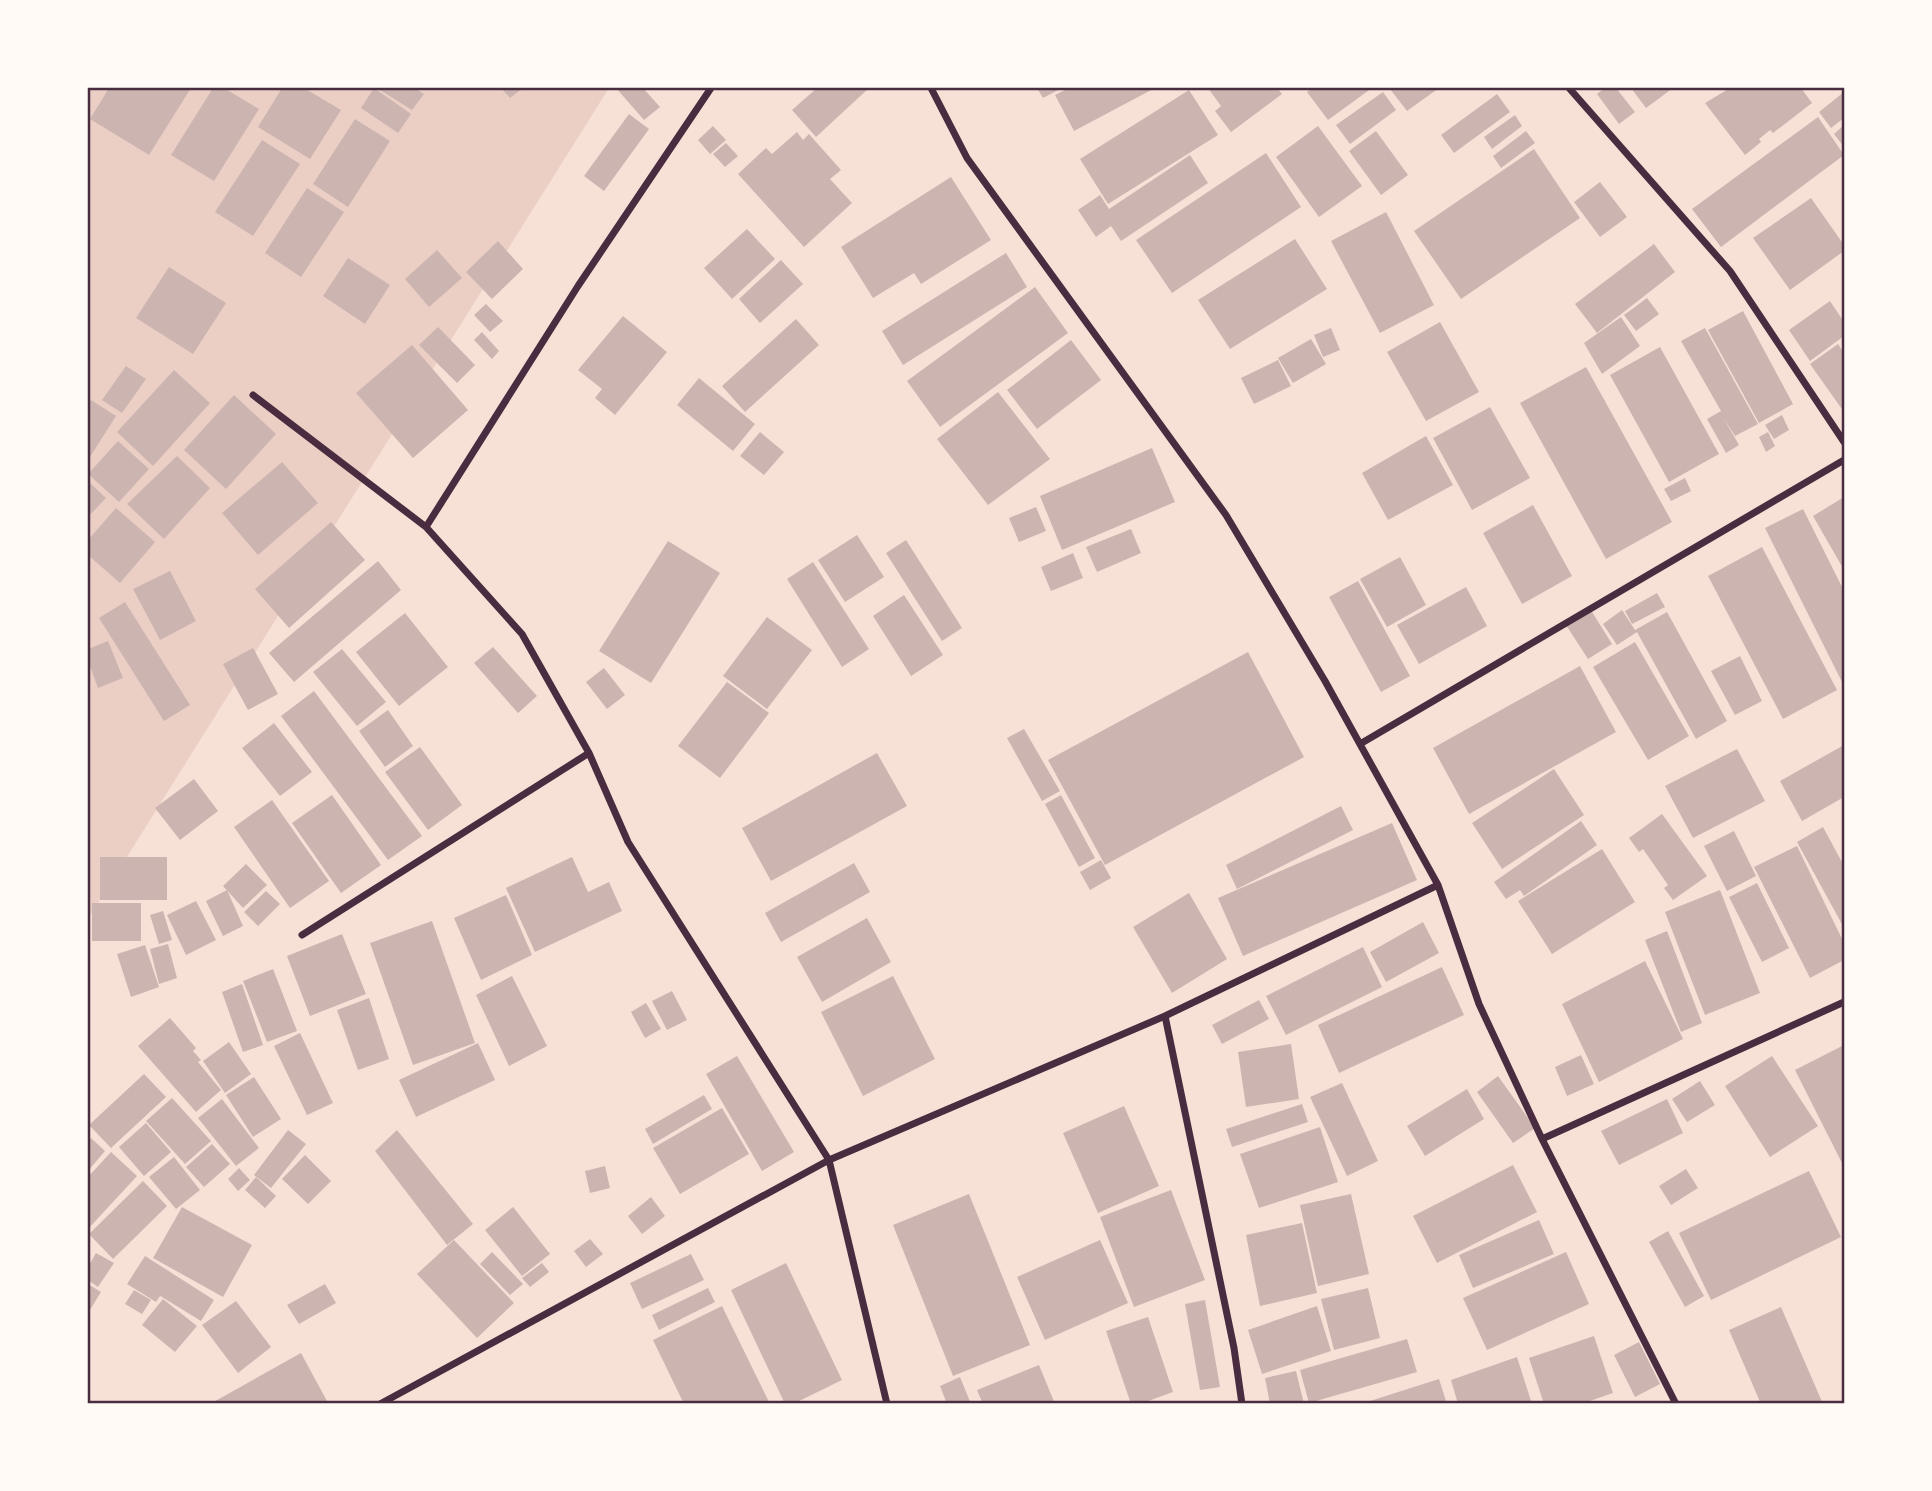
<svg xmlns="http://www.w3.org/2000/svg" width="1932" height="1491" viewBox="0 0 1932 1491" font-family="Commissioner,sans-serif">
<rect width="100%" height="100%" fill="#f7e1d7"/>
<path fill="#ebcfc5" d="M88 88H609L88 919Z"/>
<path fill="#ccb4b1" d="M109 88H191L149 155 90 119Z
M213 88H224L259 109 214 181 171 155Z
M282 88H304L341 110 310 159 258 127Z
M374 88 411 114 398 133 361 108Z
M377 88H415L424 94 412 110Z
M501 88H523L510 98Z
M616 88H643L660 107 644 120Z
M817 88H869L816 137 792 110Z
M1037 88H1062L1043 98Z
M1069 88H1155L1074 131 1055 95Z
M1208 88H1277L1282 94 1231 132 1215 111 1221 106Z
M1312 88H1372L1328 120 1307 92Z
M1439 88 1407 111 1390 89 1392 88Z
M1605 88H1616L1635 112 1619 124 1597 94Z
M1631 88H1673L1646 108Z
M1730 88H1801L1812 103 1773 133 1770 130 1759 139 1761 142 1745 155 1705 103Z
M1189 90 1218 135 1108 204 1080 159Z
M1383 92 1396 110 1350 144 1336 125Z
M1844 92V118L1831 128 1819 112Z
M1497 94 1510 112 1454 153 1441 135Z
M629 114 649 129 604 191 584 176Z
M1515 115 1522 126 1492 149 1484 137Z
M1818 117 1844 155 1721 247 1692 209Z
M355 119 390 141 348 207 313 184Z
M1844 125V147L1834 134Z
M713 126 726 140 710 154 698 140Z
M1318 126 1362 186 1319 217 1276 157Z
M1376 131 1408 175 1381 195 1349 151Z
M1526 131 1535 143 1501 168 1493 156Z
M797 132 803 140 809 134 841 170 830 179 852 203 804 247 738 174 766 148 772 154Z
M262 140 300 164 253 236 215 212Z
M726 143 738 156 725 167 713 154Z
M1534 149 1580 218 1461 299 1414 231Z
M1266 153 1301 207 1172 293 1136 240Z
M1190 155 1208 183 1121 241 1111 226 1096 237 1078 210 1100 195 1109 209Z
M951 177 991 240 921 284 914 273 873 298 841 247Z
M1600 182 1627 217 1600 237 1574 202Z
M307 188 344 212 301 277 265 253Z
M1811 198 1844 245V251L1790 290 1753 238Z
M1386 212 1434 305 1380 333 1331 241Z
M747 229 775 259 732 299 704 268Z
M1295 239 1327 289 1230 349 1198 300Z
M498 241 523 269 492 299 466 272Z
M1654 244 1675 272 1597 333 1575 304Z
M437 250 462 278 429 307 405 279Z
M1006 253 1027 287 903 365 882 331Z
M348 258 390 285 365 324 323 296Z
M781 260 803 284 760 323 739 299Z
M169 267 226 303 193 354 136 318Z
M1035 287 1068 333 940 427 907 381Z
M1647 298 1659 314 1636 331 1624 315Z
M1830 301 1844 322V336L1810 361 1789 330Z
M486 304 503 321 490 332 474 315Z
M1743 311 1793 404 1759 423 1708 330Z
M623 316 667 352 615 415 595 398 602 389 578 370Z
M1621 317 1640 346 1602 374 1584 343Z
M796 319 819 345 745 412 722 386Z
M1440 322 1479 392 1426 421 1387 352Z
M438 327 475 365 457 383 419 345Z
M1331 328 1340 350 1323 357 1314 335Z
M1705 328 1758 424 1735 436 1723 417 1739 445 1726 453 1707 419 1721 411 1681 341Z
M482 332 499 351 492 359 474 340Z
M1311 339 1326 364 1293 383 1278 358Z
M1071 340 1101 380 1037 429 1007 390Z
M1838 344 1844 353V412L1810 364Z
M412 345 468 410 413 458 356 393Z
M1660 347 1719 454 1669 482 1610 375Z
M1278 360 1291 386 1254 404 1241 378Z
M126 366 146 379 122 413 102 400Z
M1586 367 1672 522 1606 559 1520 403Z
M174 370 210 403 153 466 117 432Z
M699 378 755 424 733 451 677 405Z
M998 392 1050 459 988 505 937 439Z
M234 395 276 434 226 489 184 450Z
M91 400 116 416 88 460V405Z
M1490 407 1530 478 1472 510 1433 438Z
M1782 415 1789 430 1774 439 1765 425Z
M760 432 784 452 764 475 740 456Z
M1768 432 1775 446 1766 452 1759 437Z
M1426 436 1453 485 1388 520 1362 473Z
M118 441 149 469 119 502 88 474Z
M1152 448 1175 502 1062 550 1040 496Z
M177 456 210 488 164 539 127 504Z
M282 462 318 503 258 555 222 513Z
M1685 478 1691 491 1671 501 1664 489Z
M88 481 106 498 88 517Z
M1844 497V570L1813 516Z
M1533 505 1572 576 1522 604 1483 533Z
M1036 507 1046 531 1019 542 1009 518Z
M116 508 155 542 120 583 88 555V540Z
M1803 509 1844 591V686L1765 528Z
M331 522 365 560 289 628 255 589Z
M1131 529 1141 553 1097 572 1086 547Z
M857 535 884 577 845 602 818 560Z
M906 540 962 628 942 641 886 553Z
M668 541 720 573 651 683 599 651Z
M1762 547 1837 690 1783 719 1708 576Z
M1073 553 1083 578 1051 591 1041 567Z
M1400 557 1426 605 1387 627 1360 579Z
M378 561 401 590 294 682 269 653Z
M813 562 869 649 842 667 787 579Z
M170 571 196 621 160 640 133 589Z
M1358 581 1410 676 1381 692 1329 597Z
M1466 587 1487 626 1419 664 1397 625Z
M1657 593 1665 607 1632 624 1625 611Z
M904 595 943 655 911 676 873 616Z
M125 602 190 705 164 721 99 618Z
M1589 607 1612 644 1588 659 1564 622Z
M1622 610 1635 630 1667 612 1727 721 1696 739 1637 632 1617 645 1603 624Z
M405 613 448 667 399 706 356 652Z
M767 617 812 650 767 709 723 676Z
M108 641 123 678 98 688 88 661V649Z
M1635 642 1689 736 1648 760 1593 667Z
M493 647 537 696 518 713 474 663Z
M253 648 278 694 248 710 223 664Z
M342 649 386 702 357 726 313 672Z
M1248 652 1304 757 1105 865 1048 760Z
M1740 656 1762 701 1735 715 1711 671Z
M1580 666 1616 732 1469 814 1433 748Z
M604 668 625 695 607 709 586 682Z
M727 682 769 713 720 778 678 746Z
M314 691 422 836 388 860 281 716Z
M388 710 413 746 385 767 359 731Z
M274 723 312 772 280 796 242 748Z
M1024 729 1060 791 1042 801 1007 738Z
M1844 745V797L1802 821 1780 781Z
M420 747 462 805 428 830 385 772Z
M1737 749 1765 801 1693 838 1665 786Z
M877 753 907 806 771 881 742 828Z
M1554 769 1584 815 1502 869 1472 823Z
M194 779 218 811 180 840 155 808Z
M332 795 381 865 341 893 292 823Z
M1061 795 1095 858 1079 867 1045 804Z
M272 800 329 881 290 908 234 827Z
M1341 806 1353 830 1237 889 1226 865Z
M1662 814 1707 876 1673 900 1664 888 1668 885 1643 849 1639 852 1629 838Z
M1581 821 1597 845 1524 896 1520 890 1506 899 1494 882Z
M1392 823 1417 880 1243 956 1218 898Z
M1823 827 1844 866V928L1797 842Z
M1734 831 1756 876 1727 891 1704 846Z
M1797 846 1844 943V960L1810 978 1754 867Z
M1602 849 1635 902 1552 954 1518 901Z
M100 857H167V900H100Z
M572 857 588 892 609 882 622 911 535 952 506 888Z
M1101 860 1111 878 1090 890 1080 872Z
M854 863 870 892 781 942 765 913Z
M246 864 267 885 243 908 223 886Z
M1757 883 1789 948 1762 962 1729 897Z
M227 890 243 926 223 936 206 901Z
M1720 890 1760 993 1705 1015 1665 912Z
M266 891 280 904 258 926 244 912Z
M1189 893 1227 959 1172 993 1133 927Z
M506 895 532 955 481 980 454 918Z
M196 901 216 940 186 955 167 915Z
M92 903H141V941H92Z
M163 911 172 940 159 944 150 915Z
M867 918 891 962 822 1002 797 957Z
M432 921 475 1043 413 1065 370 943Z
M1423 922 1439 953 1386 982 1370 952Z
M1667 931 1702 1023 1681 1032 1645 940Z
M342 934 366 994 310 1016 287 956Z
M168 944 177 978 159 984 150 949Z
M145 945 159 987 131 997 117 954Z
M1363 947 1382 987 1286 1035 1266 996Z
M1645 961 1683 1039 1599 1082 1562 1004Z
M1442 967 1464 1015 1339 1073 1318 1025Z
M273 969 297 1031 267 1042 243 981Z
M512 976 547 1046 509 1066 476 995Z
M893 976 935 1059 863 1096 821 1012Z
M242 984 263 1045 243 1052 222 992Z
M672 991 687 1020 667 1030 652 1001Z
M369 998 389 1059 358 1070 337 1010Z
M1259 1000 1269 1019 1222 1044 1212 1025Z
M646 1003 661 1029 645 1038 631 1012Z
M170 1018 196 1048 193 1051 201 1060 198 1062 221 1090 196 1112 138 1046Z
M300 1033 333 1103 307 1115 274 1046Z
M229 1042 251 1074 225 1093 203 1061Z
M478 1043 495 1080 416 1117 399 1080Z
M1291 1044 1299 1099 1246 1107 1238 1052Z
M1844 1045V1167L1795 1070Z
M1581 1055 1594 1084 1567 1096 1555 1067Z
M737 1056 794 1152 762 1171 706 1074Z
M1772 1056 1818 1126 1770 1157 1725 1086Z
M144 1074 166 1097 111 1148 89 1125Z
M1498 1076 1535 1128 1513 1143 1477 1092Z
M254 1077 281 1119 253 1137 226 1095Z
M1700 1081 1715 1105 1687 1122 1672 1099Z
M1342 1083 1378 1161 1347 1176 1310 1097Z
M1467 1089 1484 1119 1425 1156 1407 1126Z
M704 1095 712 1109 653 1144 645 1129Z
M172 1098 211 1141 185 1164 146 1121Z
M222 1099 259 1148 236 1166 198 1118Z
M1667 1099 1683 1133 1619 1165 1601 1131Z
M1302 1104 1308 1122 1232 1147 1226 1129Z
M1124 1106 1159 1186 1098 1213 1063 1133Z
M722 1108 749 1154 680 1194 653 1148Z
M146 1123 171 1152 144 1176 119 1147Z
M1320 1127 1338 1182 1259 1208 1240 1154Z
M288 1130 306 1144 271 1188 254 1175Z
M397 1130 473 1224 447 1245 375 1151Z
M91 1138 105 1151 88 1171V1142Z
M212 1144 230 1164 204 1187 186 1167Z
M111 1152 137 1176 88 1229V1177Z
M305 1155 331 1181 308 1204 282 1179Z
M174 1157 200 1190 176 1209 149 1177Z
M1513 1165 1537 1212 1437 1263 1413 1216Z
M605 1166 610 1188 590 1193 585 1171Z
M239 1168 250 1180 238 1191 228 1179Z
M1686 1169 1698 1188 1671 1205 1659 1186Z
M1809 1171 1841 1237 1711 1300 1679 1233Z
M256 1177 276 1196 265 1208 245 1190Z
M143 1181 167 1206 113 1259 89 1234Z
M1171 1190 1205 1280 1134 1307 1100 1217Z
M969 1194 1030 1345 953 1376 893 1225Z
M1351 1194 1369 1274 1318 1286 1300 1205Z
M651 1197 665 1216 642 1234 628 1216Z
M182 1207 252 1245 223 1297 153 1258Z
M513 1207 550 1254 522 1276 485 1230Z
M1539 1220 1554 1254 1473 1288 1459 1255Z
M1302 1223 1317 1293 1260 1306 1246 1235Z
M1668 1231 1704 1296 1685 1307 1649 1242Z
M590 1239 603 1254 586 1267 574 1251Z
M454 1240 514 1303 477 1338 417 1274Z
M1100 1240 1128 1303 1045 1340 1017 1277Z
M492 1252 523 1284 510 1295 480 1264Z
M1566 1252 1589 1304 1487 1350 1463 1298Z
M96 1253 114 1263 98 1287 88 1280V1267Z
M691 1254 704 1280 642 1309 630 1283Z
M145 1256 214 1300 201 1321 157 1294 160 1296 156 1302 127 1284Z
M542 1263 549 1272 530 1287 522 1278Z
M786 1263 842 1380 793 1404H785L731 1290Z
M88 1284 101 1292 88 1313Z
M325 1284 336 1303 299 1324 287 1305Z
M708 1288 715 1302 659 1330 652 1315Z
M1368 1288 1380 1338 1334 1350 1321 1299Z
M134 1290 151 1300 142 1314 125 1304Z
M163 1299 197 1326 175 1352 142 1325Z
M1205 1300 1220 1387 1200 1390 1185 1304Z
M236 1301 271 1347 238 1373 202 1325Z
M722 1306 770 1404H684L653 1340Z
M1317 1306 1331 1351 1262 1374 1248 1330Z
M1781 1307 1823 1404H1761L1729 1330Z
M1148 1317 1173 1392 1140 1404H1131L1106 1331Z
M1594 1336 1613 1393 1581 1404H1544L1529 1358Z
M1407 1339 1417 1372 1309 1403 1300 1370Z
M1639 1342 1660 1384 1635 1397 1614 1355Z
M301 1353 327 1401 322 1404H210Z
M1517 1357 1532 1404H1458L1451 1380Z
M1039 1365 1055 1404H983L977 1390Z
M1296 1371 1304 1404H1270L1265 1378Z
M960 1377 971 1404H947L940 1386Z
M1439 1379 1447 1404H1371L1370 1401Z"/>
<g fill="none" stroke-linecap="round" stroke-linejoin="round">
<path stroke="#4a2c40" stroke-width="7" d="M931 88 967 158 1226 515 1325 681 1438 885 1479 1004 1542 1139 1676 1404
M1569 88 1730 271 1844 442
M253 395 426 527 522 634 589 753 628 842 829 1160 887 1404
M426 527 578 286 711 88
M1360 744 1844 460
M302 935 589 753
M1165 1016 1234 1348 1242 1404
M1542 1139 1844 1002
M380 1404 829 1160 1165 1016 1438 885"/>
</g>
<rect width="1932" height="1491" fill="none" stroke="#fffaf5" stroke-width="178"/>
<rect x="89" y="89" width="1754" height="1313" fill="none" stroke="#4a2c40" stroke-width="2.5"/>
</svg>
